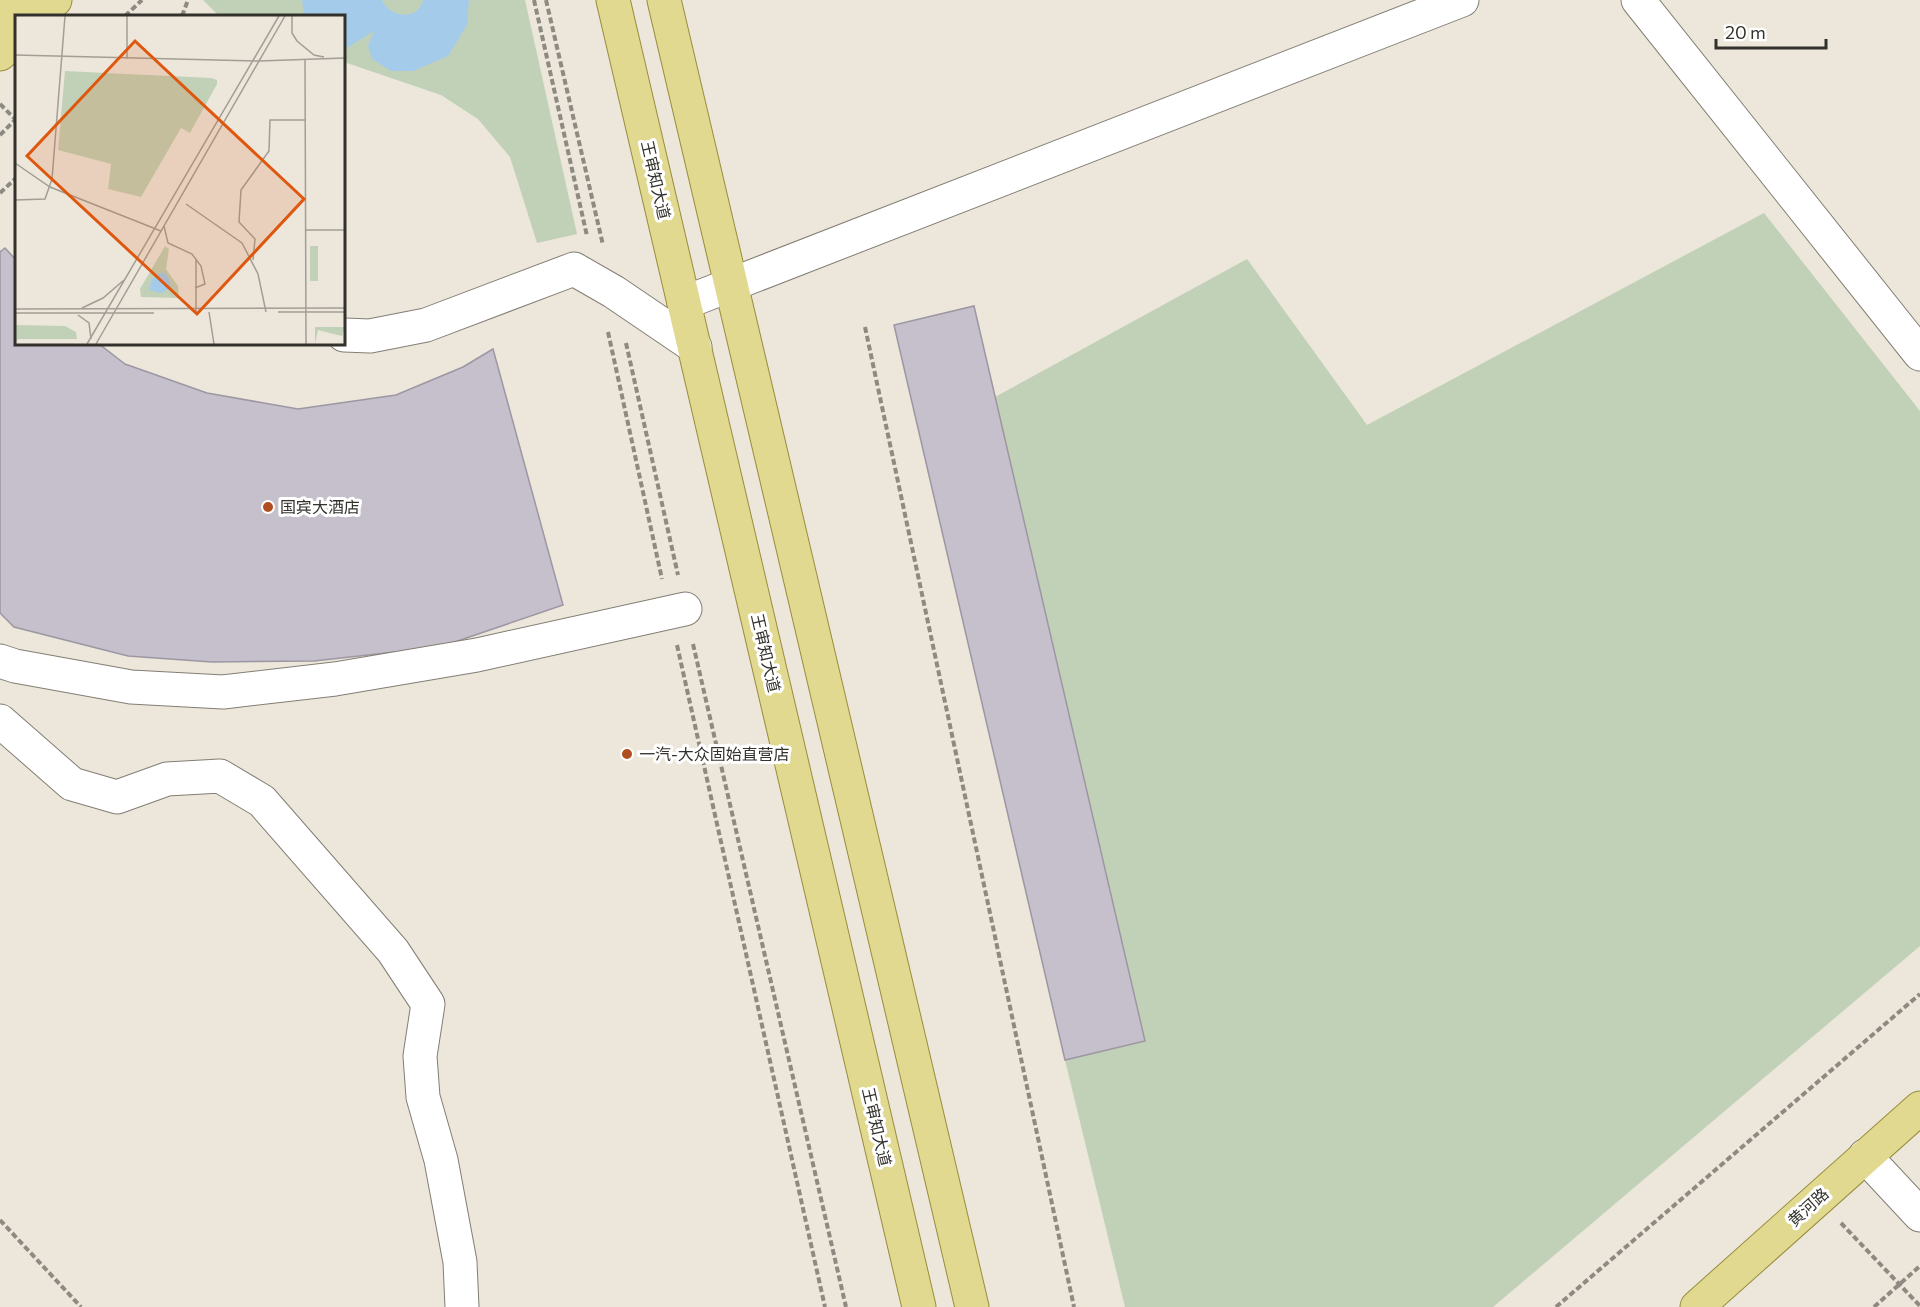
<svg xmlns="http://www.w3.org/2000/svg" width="1920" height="1307" viewBox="0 0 1920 1307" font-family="Commissioner,'Noto Sans SC',sans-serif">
<rect width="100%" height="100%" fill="#ece6db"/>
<path fill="#c0d1b7" d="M203 0H525L577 234 537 243 510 157 478 119 441 95 344 62V16H219Z
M1764 213 1920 411V946L1493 1307H1125L1065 1060 1145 1041 995 397 1247 259 1367 425Z"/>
<path fill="#a5cbeb" d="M302 0H382C389 17 418 22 423 0H469L467 25 448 56 413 71H391L372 59 368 46 374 31 347 48 344 47V16H304Z"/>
<path fill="#c5c0cb" stroke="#9c97a2" stroke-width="1.5" d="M5 248 16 260V344H99L125 364 207 393 298 409 396 395 463 367 493 349 563 605 440 647 314 661 212 662 128 656 14 627 0 613V252Z
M974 306 1145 1041 1065 1060 894 325Z"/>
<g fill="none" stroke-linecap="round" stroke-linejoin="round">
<g stroke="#837e74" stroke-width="35">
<path id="minor" d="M1638 0 1920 354
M684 303 1462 0
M344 335 370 336 426 325 574 269 614 292 695 347
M0 661 15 666 131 687 223 692 335 679 477 655 685 609
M0 721 72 784 117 797 167 779 220 776 262 801 393 951 428 1004 420 1056 423 1097 441 1160 460 1262 462 1307
M1865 1156 1920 1215"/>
</g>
<g stroke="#978d3c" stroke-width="35">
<path id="major" d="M613 0 919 1307
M664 0 972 1307
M37 16 55 0
M0 18 19 0
M0 54 16 37
M1697 1307 1920 1108"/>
</g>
<path stroke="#8e8a82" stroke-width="4" stroke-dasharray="6 3" stroke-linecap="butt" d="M534 0 587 236
M546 0 603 245
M125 16 142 0
M182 16 188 0
M0 104 16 120
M0 135 16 119
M0 193 16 178
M865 327 1074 1307
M608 332 662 579
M626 343 678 575
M693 644 846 1307
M677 645 825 1307
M0 1220 81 1307
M1841 1223 1920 1306
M1556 1307 1920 994
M1874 1307 1920 1266"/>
<use href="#minor" stroke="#fff" stroke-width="33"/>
<use href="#major" stroke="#e1d98f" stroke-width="33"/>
</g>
<g fill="#b24d20" stroke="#fff" stroke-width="2">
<circle cx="268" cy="507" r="6"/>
<circle cx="627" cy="754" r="6"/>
</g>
<g text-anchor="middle" stroke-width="6" stroke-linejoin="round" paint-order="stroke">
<g font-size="16" fill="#33312c" stroke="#fff">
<text transform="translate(656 180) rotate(77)" y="6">王审知大道</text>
<text transform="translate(766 653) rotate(77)" y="6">王审知大道</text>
<text transform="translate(877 1127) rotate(77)" y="6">王审知大道</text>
<text transform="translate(1808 1207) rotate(-42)" y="6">黄河路</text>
</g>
<g font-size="16" fill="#33312c" stroke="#fff" text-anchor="start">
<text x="280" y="513">国宾大酒店</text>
<text x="639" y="760">一汽-大众固始直营店</text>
</g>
</g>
<g transform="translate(15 15)">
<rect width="330" height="330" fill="#ece6db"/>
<path d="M50 56 196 63 202 65V69L175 118 166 113 126 182 93 174 96 149 43 135ZM150 231 154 234 151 254 163 271 164 283 126 282 125 274ZM295 231H303V266H295ZM0 310 50 311 61 317 62 324H3L0 329ZM300 312H329V315L327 321 303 315 300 329Z" fill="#c0d1b7"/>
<path d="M147 257 153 261 156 273 146 278 134 275 137 264Z" fill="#a5cbeb"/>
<path fill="none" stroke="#a29e95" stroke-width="1.5" d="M112 1V44M277 1V18L282 26 299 40 309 42M0 40 244 46 330 43M290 45 291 329M0 148 35 172 146 216M0 185 30 184 37 164 50 1M171 189 227 228 243 259 251 297M149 211 153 228 177 239 186 251 190 269 180 273M290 215H330M181 244V298M238 245 240 224 224 207 226 175 254 136 255 105H290M67 293 88 283 109 265M0 294 330 293M194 297 199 329M263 297H330M0 298H139M63 300 74 308 76 324M72 329 264 1M81 329 270 1"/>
<path fill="#df570e" fill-opacity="0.15" stroke="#df570e" stroke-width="3" d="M120 26 289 184 182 299 12 141Z"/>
<rect width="330" height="330" fill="none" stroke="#33312c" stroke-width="3"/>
</g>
<path d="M1716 39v9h110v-9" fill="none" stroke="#33312c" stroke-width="3"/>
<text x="1725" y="39" font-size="18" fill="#33312c" stroke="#ffffff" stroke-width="4.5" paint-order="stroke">20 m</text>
</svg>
